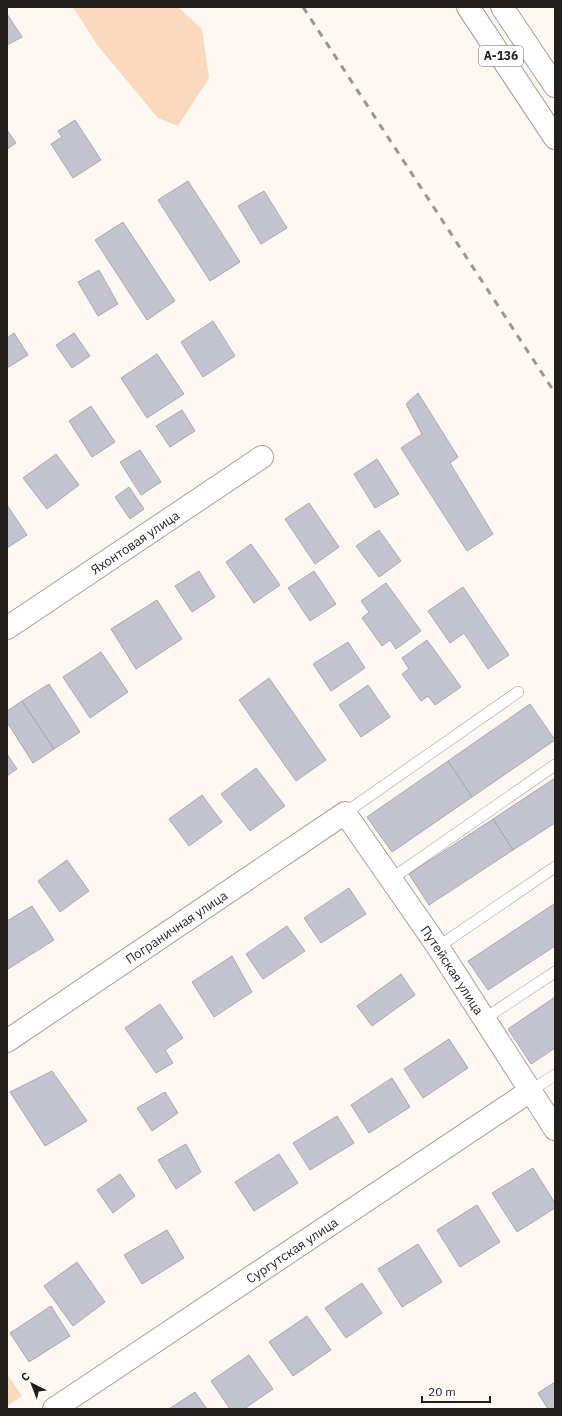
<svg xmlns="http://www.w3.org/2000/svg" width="562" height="1416" viewBox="0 0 562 1416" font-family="'IBM Plex Sans',sans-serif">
<rect width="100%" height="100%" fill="#fef7f2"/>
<path fill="#fbd9be" d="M73 7H178L202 29 209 78 178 126 158 118 98 46Z
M7 1374 22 1396 7 1406Z"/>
<path fill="#c4c4d1" stroke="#a8a8b5" d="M7 14 22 37 7 45Z
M75 120 101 160 73 178 51 144 62 137 58 131Z
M7 130 16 143 7 149Z
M188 181 240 262 210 281 158 200Z
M264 191 287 228 261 244 238 206Z
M123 222 175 301 147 320 95 240Z
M99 270 118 304 98 316 78 282Z
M213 321 235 356 203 377 181 342Z
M14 333 28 355 7 368V338Z
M74 333 90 356 72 368 56 345Z
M157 354 184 394 147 418 121 378Z
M418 393 458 457 450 463 493 534 467 551 401 448 422 434 406 404Z
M91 406 115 442 92 457 69 421Z
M182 410 195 431 170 447 156 426Z
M140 450 161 482 141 495 120 462Z
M56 454 79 485 47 509 23 478Z
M377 459 399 494 375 508 354 474Z
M129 487 144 509 130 519 115 497Z
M309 503 339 547 315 564 285 519Z
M7 505 27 535 7 548Z
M379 530 401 561 379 577 356 546Z
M251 544 280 585 254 603 226 562Z
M199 571 215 597 192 612 175 586Z
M314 571 336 604 310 621 288 588Z
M386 583 421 631 396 649 390 640 382 646 362 618 369 612 361 601Z
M463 587 509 655 488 669 464 633 450 643 428 611Z
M157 600 182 639 136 669 111 629Z
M427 640 461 687 435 705 428 696 421 701 402 674 409 669 402 658Z
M348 642 365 668 331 691 313 664Z
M101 652 128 692 90 718 63 677Z
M269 678 326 760 296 781 239 700Z
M49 684 80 732 54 749 22 701Z
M368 685 390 717 361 737 339 705Z
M22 701 54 749 33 763 7 722V711Z
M530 704 555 740 472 797 448 761Z
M7 754 17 769 7 776Z
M448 761 472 797 392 852 367 817Z
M256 768 285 806 250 831 221 794Z
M555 778V823L513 850 493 819Z
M202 795 222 822 189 846 169 819Z
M493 819 513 850 429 905 409 874Z
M67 860 89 891 60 912 38 881Z
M349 888 366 914 321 943 304 918Z
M554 904 555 946 488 990 468 961Z
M32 906 54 940 8 969 7 967V921Z
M287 926 305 951 263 979 246 954Z
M232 956 252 992 214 1017 192 982Z
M401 974 415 995 372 1026 357 1006Z
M555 997V1048L531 1064 508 1029Z
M160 1004 183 1038 165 1050 173 1063 156 1073 125 1028Z
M449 1039 468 1068 423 1098 404 1069Z
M52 1071 87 1121 45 1146 10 1092Z
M392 1078 410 1107 369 1133 351 1105Z
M165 1092 178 1113 152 1131 137 1108Z
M337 1116 354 1143 310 1170 293 1143Z
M186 1144 201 1172 176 1189 158 1160Z
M279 1154 298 1183 254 1211 235 1182Z
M533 1168 555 1203V1208L517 1232 492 1193Z
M120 1174 135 1196 113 1213 97 1190Z
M477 1205 500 1242 460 1267 437 1230Z
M167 1230 184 1258 142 1284 124 1255Z
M418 1244 442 1282 402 1307 378 1269Z
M77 1262 105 1302 73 1326 44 1286Z
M362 1283 382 1313 346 1338 325 1308Z
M51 1306 70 1336 29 1362 10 1333Z
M307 1316 331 1350 293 1376 269 1342Z
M249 1355 273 1389 244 1409H230L211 1381Z
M555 1382V1409H548L538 1393Z
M195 1392 207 1409H169Z"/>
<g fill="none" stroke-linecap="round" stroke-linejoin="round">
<g stroke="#a99e96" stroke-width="12">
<path id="lane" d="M345 813 518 692
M391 879 555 765
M438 947 555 867
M484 1019 555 972
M530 1091 555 1075"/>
</g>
<g stroke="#a99e96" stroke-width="24">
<g id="street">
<path id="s1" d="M7 628 262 457"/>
<path id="s2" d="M7 1041 345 813 438 947 555 1129"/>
<path id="s3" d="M54 1409 530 1091"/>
</g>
</g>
<g stroke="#a99e96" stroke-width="24">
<path id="highway" d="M468 7 555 138
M502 7 555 86"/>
</g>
<use href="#lane" stroke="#fff" stroke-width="11"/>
<use href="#street" stroke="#fff" stroke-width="22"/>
<use href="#highway" stroke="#fff" stroke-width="22"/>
<path stroke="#9b9692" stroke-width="3" stroke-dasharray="7 7" stroke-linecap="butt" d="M303 7 555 393"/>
</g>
<g text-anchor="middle" stroke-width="3.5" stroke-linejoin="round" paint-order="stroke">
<rect fill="#fff" stroke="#656260" stroke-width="1" x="479" y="46" width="44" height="20" rx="3"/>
<g font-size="12" font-weight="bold" fill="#231f1c">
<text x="501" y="60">А-136</text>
</g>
<g font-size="13" fill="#231f1c" stroke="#fff">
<text dy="5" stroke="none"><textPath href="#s1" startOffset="154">Яхонтовая улица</textPath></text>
<text dy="5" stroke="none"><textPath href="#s2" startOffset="204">Пограничная улица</textPath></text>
<text dy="5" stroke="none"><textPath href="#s2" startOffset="598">Путейская улица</textPath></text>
<text dy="5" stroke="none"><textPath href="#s3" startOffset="286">Сургутская улица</textPath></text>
</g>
</g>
<rect width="562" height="1416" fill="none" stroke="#231f1c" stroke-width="16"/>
<g transform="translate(32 1384) rotate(318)" stroke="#ffffff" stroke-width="3" paint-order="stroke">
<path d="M0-3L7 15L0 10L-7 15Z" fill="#231f1c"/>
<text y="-6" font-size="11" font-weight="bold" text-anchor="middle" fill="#231f1c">С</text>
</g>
<path d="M422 1396v6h68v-6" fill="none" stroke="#231f1c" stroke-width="2"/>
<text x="428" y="1396" font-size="12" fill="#231f1c" stroke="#ffffff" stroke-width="3" paint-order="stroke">20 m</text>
</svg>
